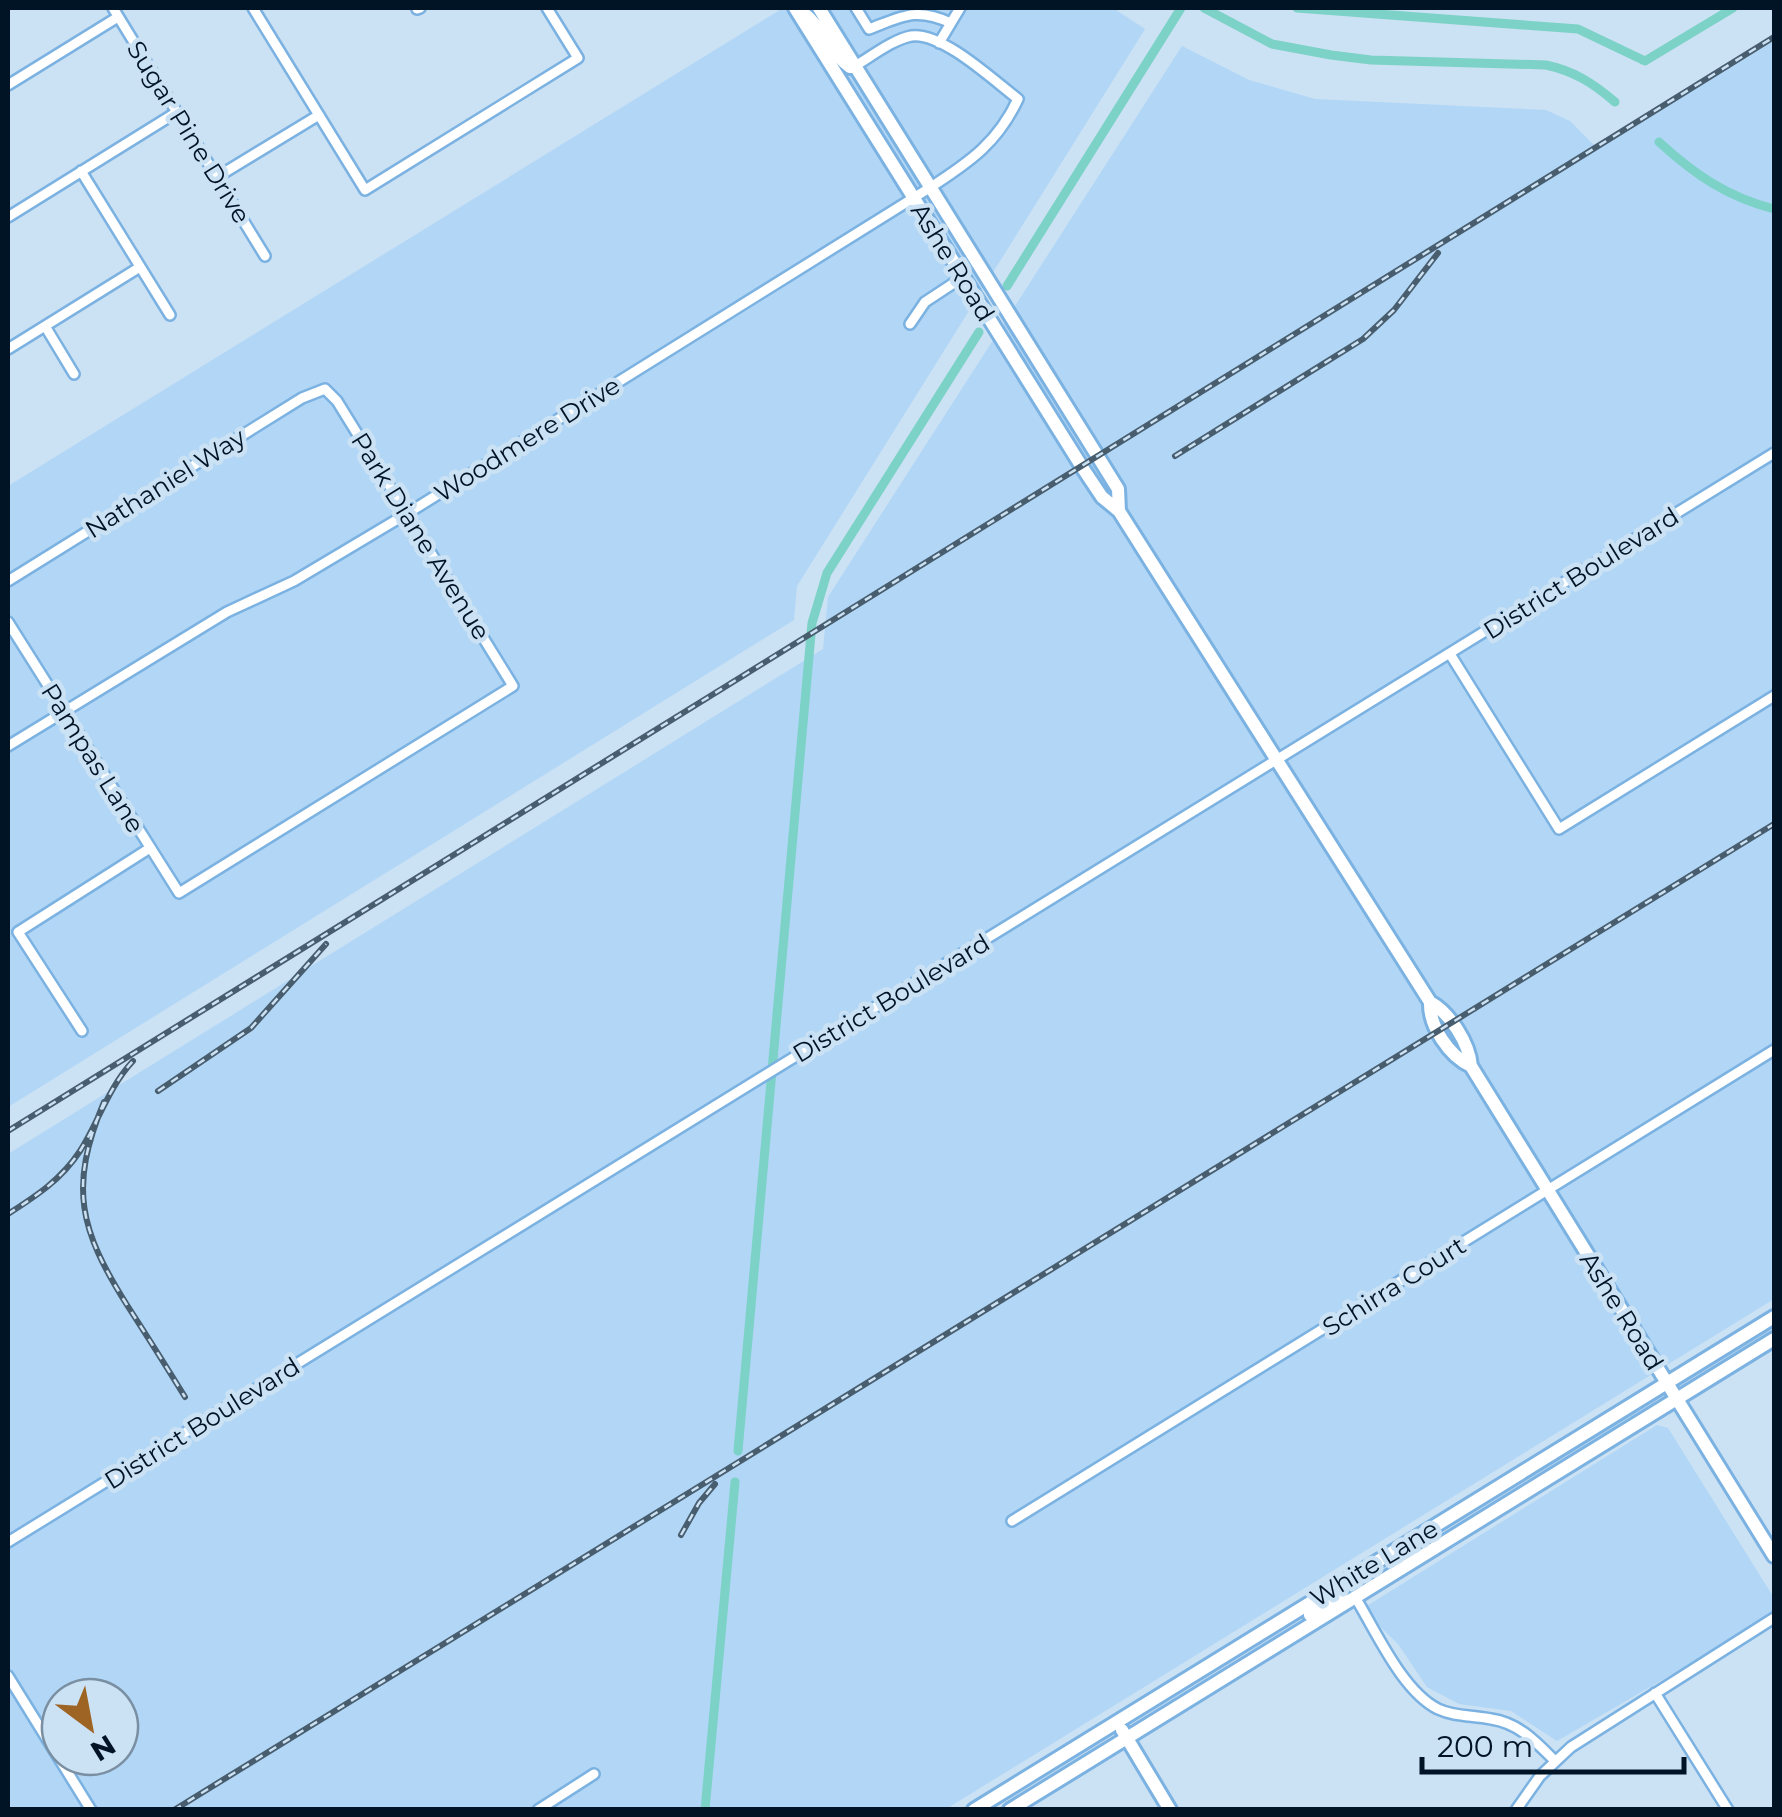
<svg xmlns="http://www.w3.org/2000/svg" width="1782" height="1817" viewBox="0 0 1782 1817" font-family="Montserrat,sans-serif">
<rect width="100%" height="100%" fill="#cbe1f4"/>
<path fill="#b1d6f6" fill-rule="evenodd" d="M783 8H1113L1145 29 797 586 794 620 8 1107V486Z
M1774 38V1299L946 1809 8 1810V1154L823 649 828 597 1182 46 1249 80 1315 99 1546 110 1570 121 1597 148ZM60 1697H120V1757H60Z
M1657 1425 1668 1428 1774 1598V1615L1557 1741 1511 1711 1459 1704 1427 1687 1398 1644 1362 1609Z"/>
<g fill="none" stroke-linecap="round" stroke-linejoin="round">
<path stroke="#7cd2c6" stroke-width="9" d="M1204 8 1272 44 1331 55 1371 60 1546 65C1574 71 1593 83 1615 102
M1297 8 1578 29 1645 61 1733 8
M1659 142C1694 174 1727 197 1774 209
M1007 286 1181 8
M738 1451 812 623 827 573 979 332
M705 1810 735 1482"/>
<g stroke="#7bb2e1" stroke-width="14">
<path id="street" d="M113 8 265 256
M253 8 365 190 578 58 547 8
M856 8 869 29C903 16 916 7 951 23
M417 9 420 8
M939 43 960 8
M8 85 118 17
M81 171 170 315
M217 177 319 115
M8 217 177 112
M910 324 925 302 963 277
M45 326 74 374
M8 349 140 267
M8 581 302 398 325 389 337 401 513 686 179 893 8 622
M1450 654 1559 829 1774 696
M8 746 227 612 294 581 408 513 931 187C971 161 998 142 1018 99 993 80 941 31 911 36 892 40 872 56 855 66
M82 1031 18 932 150 848
M1012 1521 1774 1050
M8 1542 1774 453
M1355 1597C1376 1631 1402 1691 1438 1709 1455 1717 1473 1715 1491 1719 1519 1723 1536 1742 1555 1761
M8 1676 91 1810
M1655 1693 1728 1810
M538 1810 594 1774
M1516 1810 1540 1776 1571 1747 1774 1618"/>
</g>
<g stroke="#7bb2e1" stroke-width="18">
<path id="secondary" d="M795 8 1082 467 1102 497 1119 511 1430 1002C1450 1013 1469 1043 1471 1066L1774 1556
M819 8 1118 489 1119 511
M802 12C823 27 830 53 850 67L855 66
M1430 1002C1429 1026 1449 1056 1471 1066
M1310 1615 1341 1594 1344 1587
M1122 1730 1170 1810
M974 1810 1774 1317
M1010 1810 1774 1339"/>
</g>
<use href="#street" stroke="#fff" stroke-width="9"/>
<use href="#secondary" stroke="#fff" stroke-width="12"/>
<g stroke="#485d6e" stroke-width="6">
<path id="rail" d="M1175 456 1363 339 1394 310 1438 253
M158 1091 251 1028 326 944
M104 1102C68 1188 80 1230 127 1305 147 1336 166 1366 185 1397
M8 1131 1774 37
M8 1214C36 1196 61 1180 80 1151 99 1121 108 1088 133 1061
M681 1535 699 1503 715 1484
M174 1810 1774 824"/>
</g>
<use href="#rail" stroke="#cbe1f4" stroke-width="2.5" stroke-dasharray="8" stroke-linecap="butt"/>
</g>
<g text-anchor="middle" stroke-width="9" stroke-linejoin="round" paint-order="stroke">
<g font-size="25" fill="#011425" stroke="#cbe1f4">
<text transform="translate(189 132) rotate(58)" y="9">Sugar Pine Drive</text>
<text transform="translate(953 262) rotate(58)" y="9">Ashe Road</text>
<text transform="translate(527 439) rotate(-32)" y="9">Woodmere Drive</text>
<text transform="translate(165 483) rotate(-32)" y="9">Nathaniel Way</text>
<text transform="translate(421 536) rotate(58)" y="9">Park Diane Avenue</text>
<text transform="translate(1581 573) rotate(-32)" y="9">District Boulevard</text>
<text transform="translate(93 758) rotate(58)" y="9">Pampas Lane</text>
<text transform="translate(891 998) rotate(-31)" y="9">District Boulevard</text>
<text transform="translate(1394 1286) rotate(-32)" y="9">Schirra Court</text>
<text transform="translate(1622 1311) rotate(58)" y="9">Ashe Road</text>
<text transform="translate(202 1423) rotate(-32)" y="9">District Boulevard</text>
<text transform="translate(1374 1563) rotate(-31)" y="9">White Lane</text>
</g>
</g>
<rect width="1782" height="1817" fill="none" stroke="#011425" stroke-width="20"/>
<g transform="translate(90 1727) rotate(148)"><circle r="48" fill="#cbe1f4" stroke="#7a8fa1" stroke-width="2.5"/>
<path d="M0-8L18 38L0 25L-18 38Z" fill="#9e6423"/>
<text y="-15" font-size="28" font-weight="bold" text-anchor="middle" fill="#011425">N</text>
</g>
<path d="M1422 1757v15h262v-15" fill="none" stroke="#011425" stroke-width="5"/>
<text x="1437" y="1757" font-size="30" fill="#011425" stroke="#cbe1f4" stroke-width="8" paint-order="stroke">200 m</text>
</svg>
